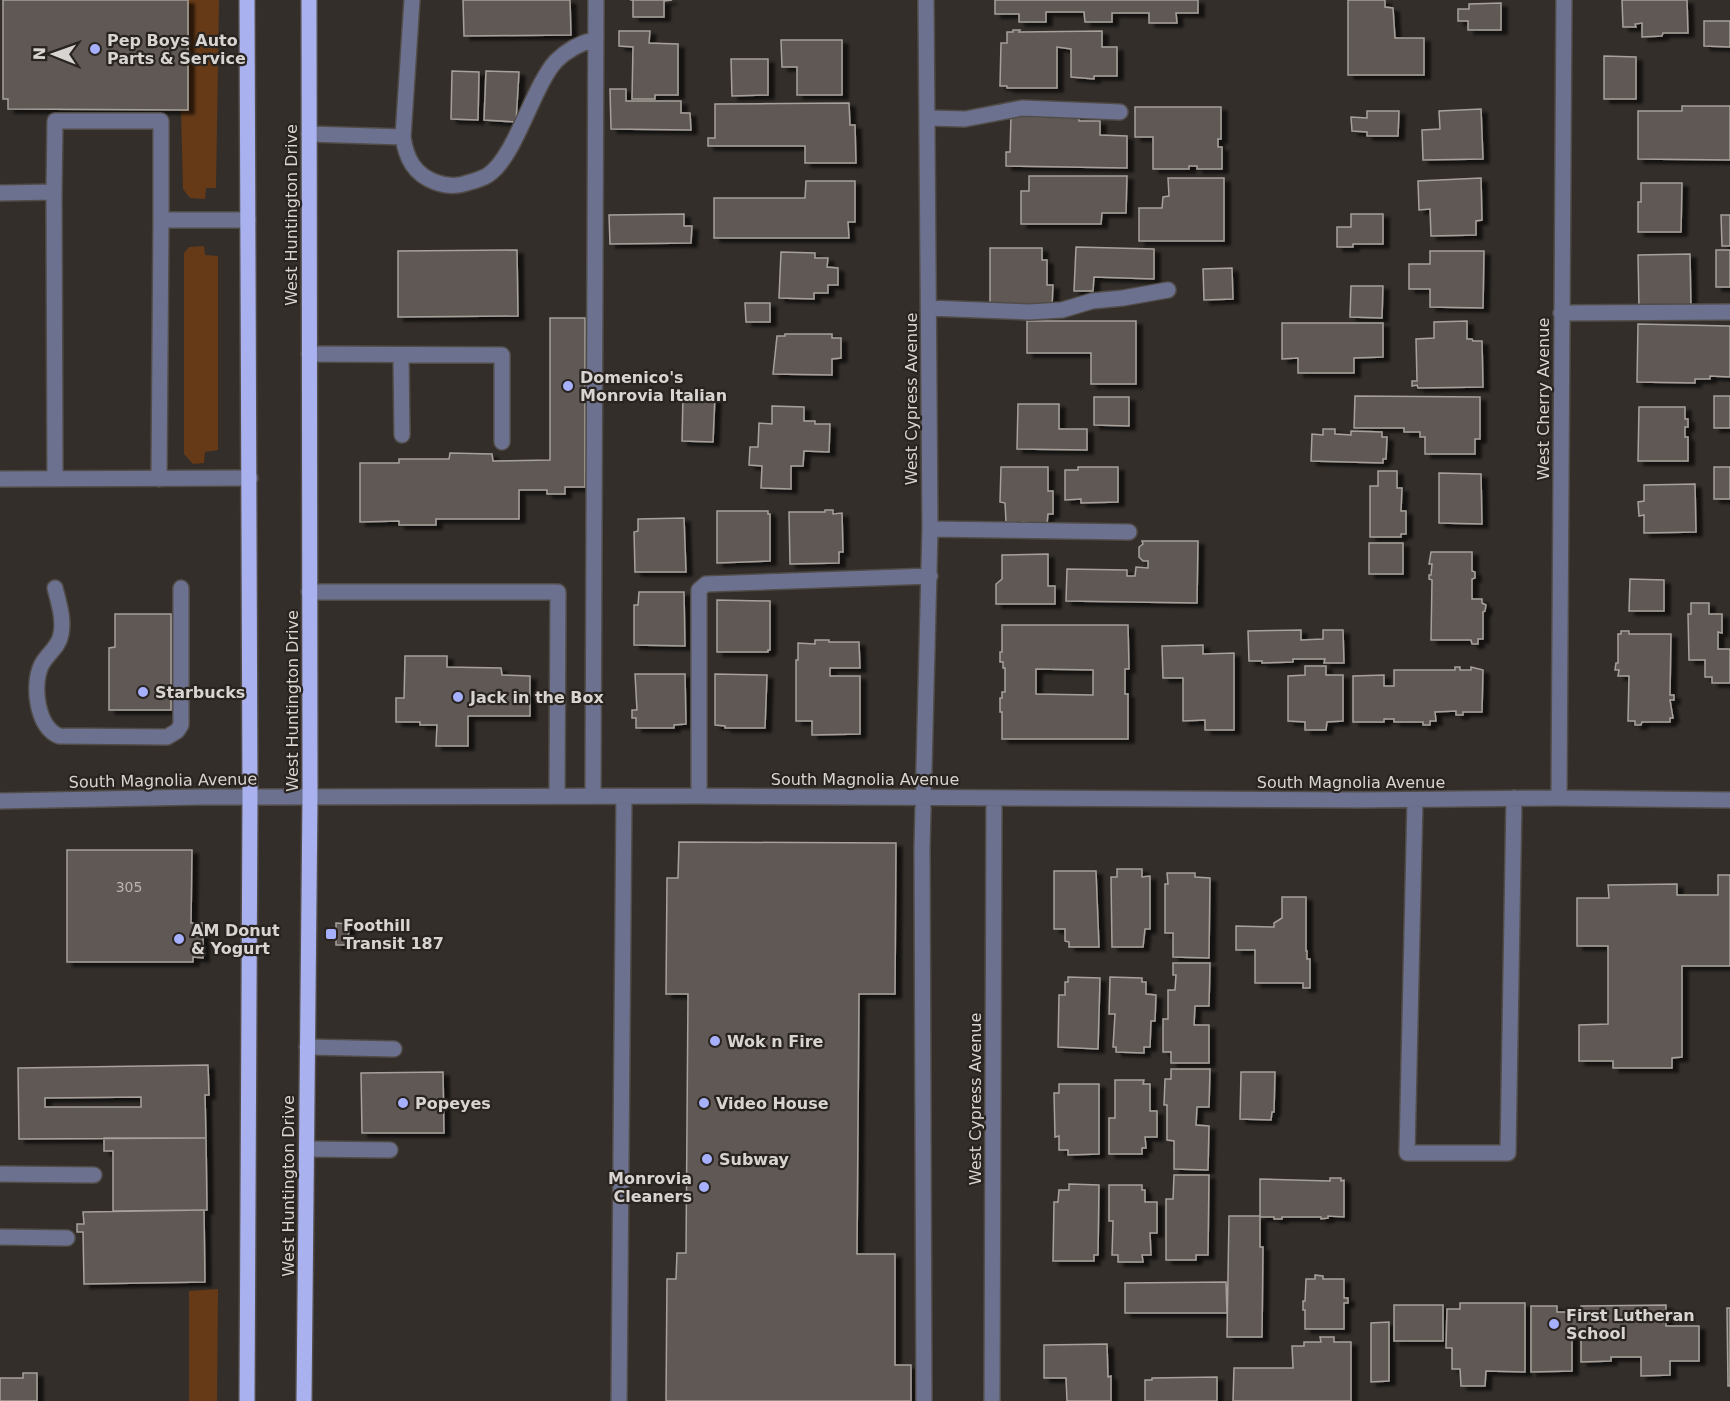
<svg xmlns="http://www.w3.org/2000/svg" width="1730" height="1401" viewBox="0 0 1730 1401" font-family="'DejaVu Sans',sans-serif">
<defs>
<filter id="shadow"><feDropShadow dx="6" dy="4" stdDeviation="1.5" flood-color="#0009"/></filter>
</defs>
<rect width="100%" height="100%" fill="#332e2a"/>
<path fill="#663a17" d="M188 0H219L216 188H206L205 199 190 198 183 189 181 110 188 109Z
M204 246 205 255 218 256V450L205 452 204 463 193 464 184 454V253L189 247Z
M218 1289 217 1401H189V1291Z"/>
<path fill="#5f5854" stroke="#a7a09b" stroke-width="1.5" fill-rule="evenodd" filter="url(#shadow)" d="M3 0H188V110L8 109V99H3Z
M463 0H570L571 35 464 36Z
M630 0H672L664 1V17H633V0Z
M995 0H1198V13H1176L1177 23H1149V13H1112V22H1085L1084 12H1046V22H1019V14H995Z
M1348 0H1385V7L1393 8 1395 38H1424V75H1348Z
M1622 0H1687L1688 33H1663L1662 36 1642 37V23L1635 24 1636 27H1623Z
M1501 3V30H1468V21H1458V9H1469V4Z
M1704 21H1730V47L1704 46Z
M1013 30H1020L1019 32 1102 31V47H1117V76H1094V79L1071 77V49L1057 47V88H1007V86H1000L1001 43H1007V32H1013Z
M619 31H650L649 43 678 44V95H655V99H632L633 47 619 46Z
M781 40H842V95H797V67H782Z
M1604 56 1636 57V99H1604Z
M731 59H768V95L732 96Z
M452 71 479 72 478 120 451 119Z
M486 71 519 72 516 122 484 120Z
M610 89H626V101H681V113H690L691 130 611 129Z
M849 103 850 125H855L856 163H805V146H708V138H715V104Z
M1682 106H1730V160L1638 159V111H1682Z
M1135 107H1221V139H1218V147H1222V169H1197V166H1189V169H1153V137H1135Z
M1481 109 1483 159 1423 160 1422 130 1440 129 1439 111Z
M1367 111H1399L1398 136H1367V132L1352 131 1351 117 1367 118Z
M1011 116 1079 117V121H1100V135L1127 136V168L1006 166V152H1010Z
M1029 176H1127L1126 213H1102L1101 224H1021V191H1029Z
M1168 178H1224V241H1139V208H1162L1163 197 1169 196Z
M1481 178 1482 220 1476 221V235L1431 236 1430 209 1419 210 1418 181Z
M806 181H855V222H848L849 238H714V198H805Z
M1641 183H1682L1681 232H1638V202H1641Z
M684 214V226H692L691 243 610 244 609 215Z
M1351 214H1383V244H1353V247H1337V227H1351Z
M1721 215H1730V246H1722Z
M1076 247 1154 249V279L1094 277 1093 291H1074Z
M990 248H1042V260H1047V285H1053L1052 306H990Z
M517 250 518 316 398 317V251Z
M1716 250H1730V287H1716Z
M1430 251H1484L1483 308 1430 307V289H1409V264H1430Z
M781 252 815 253V258H828L827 267 838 268V285H828V293H814V299L779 298Z
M1690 254 1691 309H1639L1638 255Z
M1232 268 1233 299 1204 300 1203 269Z
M1351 286H1383L1382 318 1350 317Z
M745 303H770V322H746Z
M550 318H585V487H565V494H547V490H519V519H436V525H399V521L360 522V463H399V459H449L450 453 492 454 493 461 550 460Z
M1027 321H1136V384H1091V353H1027Z
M1467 321V339H1472L1473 341H1482L1483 387 1418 388 1417 385 1412 386V381H1417L1416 339 1434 338V322Z
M1282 323H1383V357L1354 358V373H1298V358L1282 359Z
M1638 324 1730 326V377L1710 376V379H1695V383L1637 382Z
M785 334H832V338H841V358L832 359V375L773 374 777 336H785Z
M683 395 715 396 713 442 682 441Z
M1355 396 1480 397V439H1475V454H1425V437H1420V432H1404V428H1354Z
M1714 396H1730V428H1714Z
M1094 397H1129V426L1094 425Z
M1018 404H1059V429H1087V450L1017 449Z
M772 406 804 407V421H815V424H830L829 452 804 451 803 466H791V489L761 488 762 466 749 465 750 447H758L759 423 772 424Z
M1639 407H1685V419H1688V427H1685V437H1688V461H1638Z
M1323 429H1335V434L1351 435V431L1382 432V437H1387L1386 459H1383V463L1311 461 1312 434 1323 435Z
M1001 467H1048V491H1053V514H1048L1047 524 1022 522V526H1014V522H1006L1005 503 1000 502Z
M1078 467H1118V502L1081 503V499L1065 500V470H1078Z
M1714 467H1730V499H1714Z
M1378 471H1397V488H1402L1401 511H1406V534H1401V537H1370V486H1378Z
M1439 473 1481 474 1482 524 1439 523Z
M1695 484 1696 532 1644 533V515L1639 516 1638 502 1644 501V485Z
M825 510H833V514L842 513 843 552H839V563L790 564 789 512H825Z
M717 511H768V514H770V561L717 563Z
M684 518 686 572H635L634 532 638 531V519Z
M1142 541H1198L1197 603 1066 601 1067 569 1127 570V576H1135L1136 567 1148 568V561H1143L1139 557V547L1143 544Z
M1369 543H1403V574H1369Z
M1431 552H1472V571L1475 572V578L1472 579V599H1482V603L1486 605 1485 611 1483 612V639H1478V644H1472L1471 640H1431L1432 580 1429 579V575H1431L1432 564H1429Z
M1048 554V586H1055V604H996V584L1002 579V555Z
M1630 579 1664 580V611H1629Z
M639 592H684L685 646 634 645V605H638Z
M717 600 770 601V650H768V652H717Z
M1691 603H1709V614H1722V633L1718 632V649H1730V683H1712V677H1705V660H1689L1688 614H1691Z
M115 614H171V710H109V648L115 647Z
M1002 625H1128L1129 669H1125V694H1128V739H1002V712H1000V698H1002V692H1005V668H1003V662H1000V652H1002ZM1036 669 1093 670V695L1036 694Z
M1301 630V640L1323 639V630H1343L1344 663H1324L1325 659H1293V662L1262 663V661H1249L1248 631Z
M1621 631H1629V634H1671L1670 695H1674V700H1670L1673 718H1670V722H1642L1641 725H1635V721H1628L1629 676H1618L1619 670H1615L1616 663H1618V634H1621Z
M815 640H829V642H859L860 668H830V676H860V734L812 735V721H796V660H798V643L815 644Z
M1203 645V654L1234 653V730H1205V720L1183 721V678H1163L1162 646Z
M405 656H447V667L501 668 502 675 530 676V716H468V746H436L437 725H420V722H396V698H404Z
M1305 666H1326V675H1343V721L1327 722 1326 730H1305V722L1288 721V676L1305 675Z
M1455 667H1460V670H1471V667L1483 670 1482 712H1463V715H1456V711L1435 712 1436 721H1430V725H1423V722H1394V719H1384V722H1353V676L1384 675V686H1394V670H1455Z
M635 674H685L686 724 674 725V728H636V718H632V710H637Z
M715 674 767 675 765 728H725V726L715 725Z
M679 842 896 843 895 994H859L857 1254H895V1365H911V1401H666L667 1279H676L677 1253H686L688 994H666L667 878H678Z
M67 850H192L191 923H203V958L193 957V962H67Z
M1117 869H1142V877L1150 876V929H1145L1143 947H1112L1111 877H1117Z
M1054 871H1096L1099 947H1069V942L1065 941V929H1054Z
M1167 873H1195V877L1210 878 1209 958 1173 957V933H1165V884H1168Z
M1718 875H1730V966H1682V1057L1672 1058V1068H1613V1061H1579V1025L1608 1024V946H1577V898H1609L1608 885 1677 884V895H1718Z
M1282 897H1306V951H1307V959H1310V988H1303V983H1255V950H1236V926L1274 927V923L1282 918Z
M336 923 349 924 348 945H336Z
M1173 963H1210L1209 1006H1195L1194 1025H1209V1063H1171V1052H1163V1019H1168V990H1175L1176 975H1173Z
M1068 977 1100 978 1098 1049 1058 1047 1059 995H1065V982H1068Z
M1110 977 1142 978V982H1146V994L1156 995 1155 1021H1151L1150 1047H1144V1053L1116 1052V1047H1113L1115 1014H1109Z
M208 1065 209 1095H205L206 1138 19 1139 18 1068ZM141 1097V1107H45V1098Z
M1171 1069H1210L1209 1107H1197L1196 1125 1209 1126 1208 1170 1174 1169V1141L1167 1140V1105H1164L1165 1079H1171Z
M443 1072 444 1133H362L361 1073Z
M1241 1072H1275L1274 1112H1272L1271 1120 1240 1119Z
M1115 1080H1144L1143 1084H1150V1111H1157V1137H1145L1146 1148H1142V1154H1109V1118H1115Z
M1059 1084H1099V1154L1068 1155V1150H1059V1136L1055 1137 1054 1093H1059Z
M104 1138H206L207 1210 113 1211V1151H104Z
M1174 1175H1209L1208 1255H1196V1260H1166V1199H1173Z
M1330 1178H1341V1181L1344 1180V1217L1328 1216V1218L1321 1219V1217H1282V1219H1274V1217H1260V1179L1330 1181Z
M1069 1184 1099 1185 1098 1255H1094V1261H1053L1054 1202H1058L1059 1190H1069Z
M1109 1185H1142V1190H1145V1202H1157V1233H1150L1151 1255H1142L1143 1262H1118V1255H1112L1113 1221H1109Z
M204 1210 205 1282 84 1284 83 1232H77V1224H84L83 1212Z
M1229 1216H1260V1247H1263L1262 1337H1227Z
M1315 1275 1323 1276V1279H1344V1298H1348V1303H1344V1329H1305V1310H1303V1301H1305L1306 1279H1315Z
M1226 1282 1227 1313H1125V1283Z
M1460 1303H1525V1372L1486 1371 1485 1386H1461L1460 1369H1452V1348H1446L1447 1309H1460Z
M1394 1305H1443V1341H1394Z
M1666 1305V1326H1699V1361H1670V1375L1641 1376V1357H1611V1361L1581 1362V1331H1572V1371L1531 1372V1306H1557V1312H1572V1315L1581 1314V1306Z
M1727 1308H1730V1386H1728Z
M1389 1322V1381L1371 1382V1323Z
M1320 1337H1334V1342H1351V1401H1233L1234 1368H1293L1292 1346H1304V1342H1321Z
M1107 1344 1108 1377 1111 1376V1401H1067L1066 1378H1044V1345Z
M23 1373H37V1401H0V1378H23Z
M1217 1377V1401H1145V1380H1152V1378Z"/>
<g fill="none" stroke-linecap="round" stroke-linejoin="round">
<g stroke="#514c48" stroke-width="18">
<path id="minor" d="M412 0 403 137C406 158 414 174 435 182 446 186 456 187 467 183 474 181 482 179 488 175 515 158 533 86 556 61 568 49 580 43 596 39
M928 118 965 119 1022 108 1120 112
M309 134 403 137
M54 192 55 479
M0 193 54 192 55 121H161V220H248
M929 308 1029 312 1062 310 1092 301 1123 298 1168 290
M1561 313 1730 312
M309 354 502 355V442
M401 355 402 435
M0 479 250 478
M159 479 161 220
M930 529 1129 532
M55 588C59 604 64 619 61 634 59 648 46 654 41 666 32 686 37 727 59 736L167 737 177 731 181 725V588
M309 592H558L557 796
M593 796 596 0
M699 796V590L706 584 930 576
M1559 798 1564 0
M1415 800 1407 1153H1508L1514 798
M0 801 200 797 699 796 1359 800 1559 798 1730 800
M307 1047 394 1049
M307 1149 390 1150
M0 1174 94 1175
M0 1237 67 1238
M619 1401 624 796
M924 1401 922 848 930 529 926 0
M992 1401 994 798"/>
</g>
<g stroke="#514c48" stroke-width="18">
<path id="major" d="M247 0 250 797 247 1401
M304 1401 310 797 309 0"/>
</g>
<use href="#minor" stroke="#6c718f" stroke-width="15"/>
<use href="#major" stroke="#a9b1ef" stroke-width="15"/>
</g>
<g fill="#a7b0fc" stroke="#292420" stroke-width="2">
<circle cx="95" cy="49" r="6"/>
<circle cx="568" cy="386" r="6"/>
<circle cx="143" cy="692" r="6"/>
<circle cx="458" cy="697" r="6"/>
<rect x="325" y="928" width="12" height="12" rx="3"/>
<circle cx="179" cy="939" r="6"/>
<circle cx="715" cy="1041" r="6"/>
<circle cx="403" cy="1103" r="6"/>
<circle cx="704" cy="1103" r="6"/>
<circle cx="707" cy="1159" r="6"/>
<circle cx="704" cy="1187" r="6"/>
<circle cx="1554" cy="1324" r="6"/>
</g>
<g text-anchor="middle" stroke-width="4.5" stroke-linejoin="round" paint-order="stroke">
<g font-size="14" fill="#bab5b2">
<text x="129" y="892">305</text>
</g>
<g font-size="16" font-weight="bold" fill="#d8d4d1" stroke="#292420" text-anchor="start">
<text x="107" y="46">Pep Boys Auto<tspan x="107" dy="18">Parts &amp; Service</tspan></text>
<text x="580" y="383">Domenico's<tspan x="580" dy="18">Monrovia Italian</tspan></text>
<text x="155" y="698">Starbucks</text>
<text x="470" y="703">Jack in the Box</text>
<text x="343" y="931">Foothill<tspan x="343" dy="18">Transit 187</tspan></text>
<text x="191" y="936">AM Donut<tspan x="191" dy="18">&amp; Yogurt</tspan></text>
<text x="727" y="1047">Wok n Fire</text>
<text x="415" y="1109">Popeyes</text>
<text x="716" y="1109">Video House</text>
<text x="719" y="1165">Subway</text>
<text x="692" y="1184" text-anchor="end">Monrovia<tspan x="692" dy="18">Cleaners</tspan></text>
<text x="1566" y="1321">First Lutheran<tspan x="1566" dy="18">School</tspan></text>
</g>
<g font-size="16" fill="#d8d4d1" stroke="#292420">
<text transform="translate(291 215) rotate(-90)" y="6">West Huntington Drive</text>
<text transform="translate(911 399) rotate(-90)" y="6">West Cypress Avenue</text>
<text transform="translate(1543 399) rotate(-90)" y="6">West Cherry Avenue</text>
<text transform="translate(292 701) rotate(-90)" y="6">West Huntington Drive</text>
<text x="865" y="785">South Magnolia Avenue</text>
<text transform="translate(163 780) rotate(-1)" y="6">South Magnolia Avenue</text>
<text x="1351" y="788">South Magnolia Avenue</text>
<text transform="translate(975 1099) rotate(-90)" y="6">West Cypress Avenue</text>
<text transform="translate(288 1186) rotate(-90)" y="6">West Huntington Drive</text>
</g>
</g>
<g transform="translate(54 54) rotate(271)" stroke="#292420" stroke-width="4.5" paint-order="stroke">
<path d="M0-4.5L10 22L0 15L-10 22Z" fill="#d8d4d1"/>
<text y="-9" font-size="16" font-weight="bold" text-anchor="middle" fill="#d8d4d1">N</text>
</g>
</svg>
